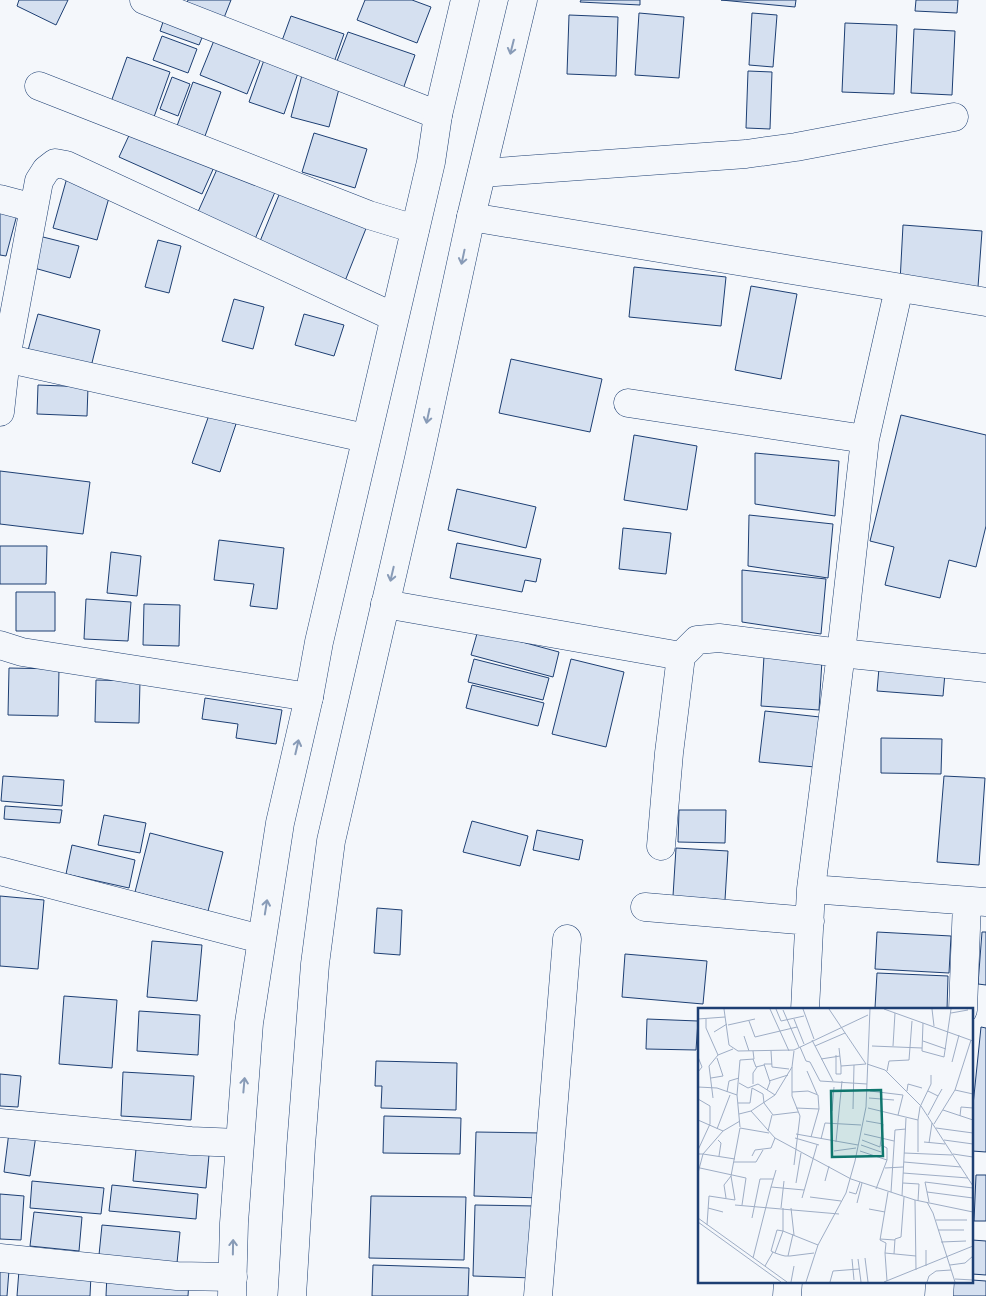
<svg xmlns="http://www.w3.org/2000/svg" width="986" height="1296" viewBox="0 0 986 1296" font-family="Inter,sans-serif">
<rect width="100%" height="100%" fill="#f4f7fb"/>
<path fill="#d5e0f0" stroke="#1d3f73" d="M19 0H68L56 25 17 6Z
M188 0H231L220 28 183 13Z
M365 0H412L431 7 417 43 357 20Z
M581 0H640V5L580 2Z
M721 0H796L795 7Z
M916 0H958L957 13 915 11Z
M639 13 684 17 679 78 635 75Z
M752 13 777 15 773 67 749 65Z
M569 15 618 17 616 76 567 74Z
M291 16 344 34 332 68 279 49Z
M164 19 204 33 199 45 160 31Z
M845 23 897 25 894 94 842 92Z
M914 29 955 31 952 95 911 93Z
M348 32 415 55 402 92 334 69Z
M162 36 197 49 188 73 153 60Z
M215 38 262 56 247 94 200 75Z
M127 57 170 72 154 117 111 102Z
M264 60 298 73 284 114 249 102Z
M748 71 772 72 770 129 746 128Z
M302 75 340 85 329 127 291 117Z
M172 77 190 84 178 116 160 109Z
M193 82 221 92 205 136 177 126Z
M132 129 215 165 202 194 119 157Z
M314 133 367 149 355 188 302 172Z
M218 167 275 192 255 239 197 214Z
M68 174 112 187 97 240 53 228Z
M281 190 367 226 343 286 256 251Z
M0 202 19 207 6 256 0 255Z
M903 225 982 231 978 287 900 282Z
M35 235 79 246 70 278 27 266Z
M158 240 181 246 169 293 145 287Z
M634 267 726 277 721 326 629 317Z
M751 286 797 294 781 379 735 370Z
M234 299 264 307 253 349 222 341Z
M38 314 100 330 90 371 27 354Z
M304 314 344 325 334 356 295 345Z
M511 359 602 379 590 432 499 413Z
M38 385 88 387 87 416 37 414Z
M209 415 236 424 220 472 192 463Z
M901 415 986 435V526L976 567 949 560 940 598 885 585 894 547 870 541Z
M634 435 697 446 687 510 624 500Z
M755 453 839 461 835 516 755 504Z
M0 471 90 482 83 534 0 524Z
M457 489 536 507 526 548 448 530Z
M749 515 833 524 828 578 748 566Z
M623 528 671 533 666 574 619 569Z
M219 540 284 548 277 609 250 606 254 584 214 580Z
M457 543 541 559 536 582 525 580 522 592 450 578Z
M0 546H47L46 584H0Z
M111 552 141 556 137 596 107 593Z
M742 570 826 579 821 634 742 622Z
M16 592H55V631H16Z
M86 599 131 602 128 641 84 639Z
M144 604 180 605 179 646 143 645Z
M478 630 559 652 553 677 471 655Z
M764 656 822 660 819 710 761 706Z
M474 659 549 678 543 700 468 682Z
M571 659 624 672 606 747 552 734Z
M9 668 59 669 58 716 8 715Z
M879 668 945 673 943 696 877 691Z
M96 680 140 681 139 723 95 722Z
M472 685 544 703 538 726 466 708Z
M205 698 282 710 276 744 236 738 238 724 202 719Z
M765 711 820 717 815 767 759 762Z
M881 738 942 739 941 774 881 773Z
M3 776 64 780 62 806 1 801Z
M944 776 985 778 979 865 937 862Z
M5 806 62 810 60 823 4 819Z
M679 810H726L725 843 678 842Z
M104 815 146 823 140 853 98 845Z
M472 821 528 836 520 866 463 852Z
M537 830 583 840 579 860 533 850Z
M150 833 223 852 208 911 135 892Z
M72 845 135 860 129 888 66 874Z
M676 848 728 851 725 900 673 896Z
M0 896 44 900 38 969 0 966Z
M377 908 402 910 400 955 374 953Z
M877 932 951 936 949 973 875 969Z
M982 932H986V985L978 984Z
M152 941 202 945 197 1001 147 997Z
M625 954 707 961 703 1004 622 997Z
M877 973 948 976 947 1010 875 1008Z
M64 996 117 1000 112 1068 59 1064Z
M139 1011 200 1015 198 1055 137 1051Z
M647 1019 698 1021 696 1050 646 1049Z
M981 1027 986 1028V1152L972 1151V1115Z
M376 1061 457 1063 456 1110 381 1108 382 1086H375Z
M123 1072 194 1076 191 1120 121 1116Z
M0 1074 21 1076 18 1107 0 1106Z
M384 1116 461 1118 460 1154 383 1153Z
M9 1132 36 1135 30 1176 4 1172Z
M476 1132 542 1133 541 1198 474 1196Z
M136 1149 209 1155 206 1188 133 1181Z
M976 1175H986V1221H974Z
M32 1181 104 1188 101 1214 30 1208Z
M112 1185 198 1194 196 1219 109 1211Z
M0 1194 24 1196 21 1240 0 1239Z
M371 1196 466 1197 464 1260 369 1258Z
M475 1205 535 1206 533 1278 473 1276Z
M34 1212 82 1217 79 1251 30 1246Z
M102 1225 180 1232 177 1263 99 1255Z
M972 1240 986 1241V1275L972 1274Z
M373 1265 469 1268 468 1296H372Z
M0 1270H9L7 1296H0Z
M19 1270 91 1275 90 1296H17Z
M107 1274 189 1281 188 1296H106Z
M972 1280 986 1281V1296H947L948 1282H972Z"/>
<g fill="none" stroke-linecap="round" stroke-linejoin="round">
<g stroke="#1d3f73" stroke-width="29">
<path id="street" d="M144 0 438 115
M39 86 369 215 415 229
M482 173 746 154 796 147 954 117
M0 199 34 208
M471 217 986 302
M0 357 365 438
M628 403 865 439
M0 412 6 358 39 181 46 170 55 163 66 165 394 317
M385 604 681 656 697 640 719 638 841 653 986 668
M0 645 22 652 309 697
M661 846 669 753 681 656
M0 871 261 939
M811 889 986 902
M645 907 810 921
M805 1010 811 889 841 653 865 439 899 288
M963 1010 967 901
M0 1123 191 1141 239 1143
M0 1258 177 1276 233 1277
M538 1296 567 939
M787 1296 788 1282
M939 1296 940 1282"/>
</g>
<g stroke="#1d3f73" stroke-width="29">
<path id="highway" d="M232 1296 234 1223 249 1023 280 823 309 697 319 642 431 162 438 115 465 0
M292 1296 301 1146 315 964 331 841 419 458 471 217 523 0"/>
</g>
<use href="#street" stroke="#f4f7fb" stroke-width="28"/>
<use href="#highway" stroke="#f4f7fb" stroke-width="28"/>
</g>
<defs><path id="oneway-shaft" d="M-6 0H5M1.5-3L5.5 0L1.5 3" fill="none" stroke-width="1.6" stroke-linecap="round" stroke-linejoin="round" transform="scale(1.25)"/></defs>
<g stroke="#889bb7">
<use href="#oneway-shaft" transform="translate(512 47) rotate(104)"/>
<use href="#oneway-shaft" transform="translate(463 257) rotate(102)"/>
<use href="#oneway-shaft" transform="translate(428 416) rotate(102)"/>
<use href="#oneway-shaft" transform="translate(392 574) rotate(103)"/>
<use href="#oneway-shaft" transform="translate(297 747) rotate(-77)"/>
<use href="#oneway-shaft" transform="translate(266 907) rotate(-81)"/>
<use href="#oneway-shaft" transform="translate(244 1085) rotate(-85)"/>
<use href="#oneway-shaft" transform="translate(233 1247) rotate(-89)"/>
</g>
<g transform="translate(698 1008)">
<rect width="275" height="275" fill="#f4f7fb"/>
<path fill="none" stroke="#9eadc5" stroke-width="1" d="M26 1 31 37 40 43 96 42 170 7M72 1 91 43M78 1 83 13 106 8M105 1 116 31M131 1 168 56M186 1 275 33M234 1 236 18M85 2 101 39M253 5 270 2M0 11 27 9M8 11V20L20 47M96 11 106 36M51 13 57 29 99 19M225 15 224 43 246 49 253 1M30 17 57 11M16 24 29 16M46 28 51 43M114 32 135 73M225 33 248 41M117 38 147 25M174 38 224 40M195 38 197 5M102 39 108 53 112 54 122 73 169 76M141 40 143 58M73 43 74 59 91 61M138 47V66H143V58L156 57M0 49 4 59 0 64M55 51 58 59 66 57M123 51 142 48M254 54 261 27M169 56 187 62 223 98 275 178M94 59V88L102 108 96 157M109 63 119 86M189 63 191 53 211 52 214 13M13 70 25 68 19 50M71 73 90 67M41 75 50 80 60 76 77 87M55 76V65L59 59M0 79 19 80 39 87 42 119M69 82 72 74 66 56H74M257 82 275 86M172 83 205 87M209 83 210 76 224 80M230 83 240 88 244 81M29 84 31 73 41 70M94 84 110 83 120 87 121 101 113 129M39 87 42 52 56 51 55 43M15 90 11 58 20 47 35 41M171 90 196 92M0 91 12 98V116L0 142M40 95H52L54 80 65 86 66 95 75 107 100 104M98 100 121 101M170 100 220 112 222 99 233 76V67M155 101 156 57 168 56M245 102 275 112M53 103 77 130 153 171 217 192 275 204M134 103 136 79M41 106 53 103 77 87 94 59 96 43M200 107 205 87M230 107 240 88M262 108 263 99 275 100M0 112 25 123 5 146H0M236 116 257 82 273 32M238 120 275 125M19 121 32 87M25 123 42 113M70 123 74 107M98 126 160 137M166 126 196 133M97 130 121 137M123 131 127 115 163 117M20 132 23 135 21 148M164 132 182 139 185 116 168 113M246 132 275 136M138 134 144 73M226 134 247 136M231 135 234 115M163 137 183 144M183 137 189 140V152M136 143 158 140M162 143 189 152 178 181M220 144V112M206 145 254 147M255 146 275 149M54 148 57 142 73 140 77 130M36 154H58L65 142M206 154 263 159M2 160 48 170 44 197M187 160 205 159M0 165 5 146 37 151M205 165 270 170M127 173 131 158M98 175 103 145M205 175 221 176 220 193M73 179 78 162M151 184 158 186 162 174M190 184 182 232 188 235 187 245 218 248M193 184 197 122 208 121M229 184 275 190M204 188 208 110M112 189 143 193M28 190 26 177 33 168M104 190 119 137M217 192 218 262M229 194 235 205 257 274M231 194 227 174 275 180M159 195 164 175M37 197 141 206M10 200 25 204M83 200 86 173M85 200V223L120 237M93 200 96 227M171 201 187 204M0 210 89 274M54 210 62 171H75M238 212H269M0 214 83 274M9 217 11 188 37 192 33 168 42 120 71 125M240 222H266M182 231 197 232M243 234 268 233M77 245 85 223 79 222 73 243 77 245 83 247 87 248H92L116 245M187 245 189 273M196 246 197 231 203 229 206 189M90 248 95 226M55 250 73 179 106 182M167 250 170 274M154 251 156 272M160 251 163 274M252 257 267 255 275 248M67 258 75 244M228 258V242M257 271 275 272M93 274 96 258M108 274 120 237 148 185 157 153 168 99 172 1M132 274 135 263 161 261M186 274 275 238M229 274 231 268 238 263 253 262"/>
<path fill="#0f766e" fill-opacity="0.15" stroke="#0f766e" stroke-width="2.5" d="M183 82 185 148 134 149 133 83Z"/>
<rect width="275" height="275" fill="none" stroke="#1d3f73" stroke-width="2.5"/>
</g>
</svg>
